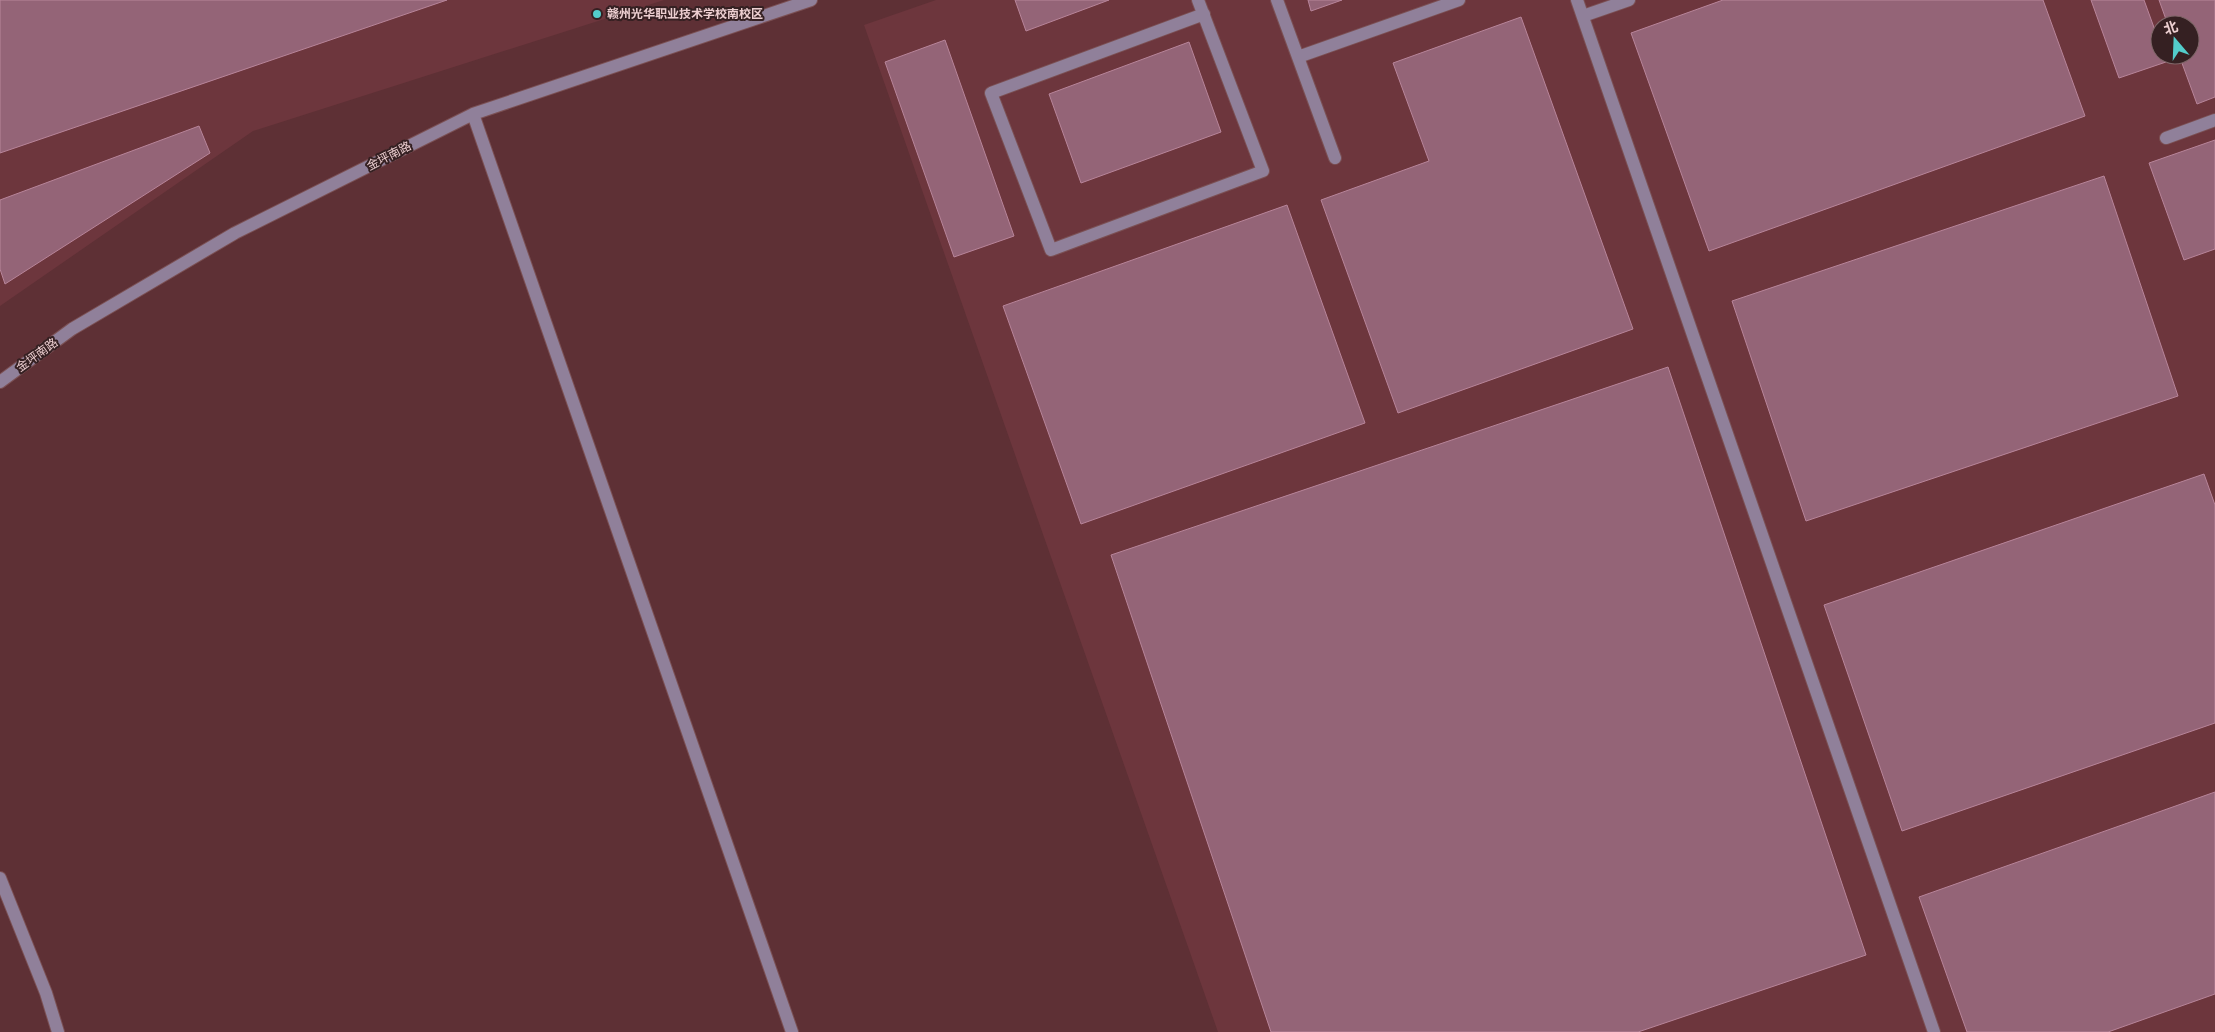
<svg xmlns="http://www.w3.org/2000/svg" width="2215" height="1032" viewBox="0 0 2215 1032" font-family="'Libre Baskerville','Noto Sans SC',serif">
<rect width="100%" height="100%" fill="#5e3035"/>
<path fill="#6d363d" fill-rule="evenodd" d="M0 0H664L253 131 0 306Z
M936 0H2215V1032H1218L864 25ZM2160 25H2190V55H2160Z"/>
<path fill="#946477" stroke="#b8859a" d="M0 0H447L0 153Z
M1015 0H1109L1026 31Z
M1308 0H1342L1311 11Z
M1723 0H2043L2085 116 1709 251 1631 33Z
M2091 0H2144L2160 44V55H2164L2166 62 2119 78Z
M2159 0H2215V97L2197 104 2179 55H2190V25H2168Z
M1521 17 1633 329 1398 413 1321 200 1429 161 1393 63Z
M945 40 1014 236 954 257 885 62Z
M1189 42 1221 132 1081 183 1049 94Z
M199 126 210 153 5 284 0 269V200Z
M2215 140V249L2184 260 2149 163Z
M2104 176 2178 396 1806 521 1732 301Z
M1287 205 1365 423 1081 524 1003 306Z
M1668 367 1866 955 1638 1032H1271L1111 555Z
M2204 474 2215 505V723L1902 831 1824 605Z
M2215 792V994L2108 1032H1967L1919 897Z"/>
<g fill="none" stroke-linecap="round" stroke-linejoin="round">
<g stroke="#7b5054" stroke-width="14">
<path id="minor" d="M1198 0 1263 171 1051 250 991 93 1204 14
M1277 0 1335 158
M1577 0 1934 1032
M1583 16 1629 0
M1298 57 1459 0
M473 114 792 1032
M2166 138 2215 120
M0 382 72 329 235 233 473 114 811 0
M0 878 46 993 58 1032"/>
</g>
<use href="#minor" stroke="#90809a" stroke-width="12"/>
</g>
<circle fill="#53cdcb" stroke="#352022" stroke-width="2" cx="597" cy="14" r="5"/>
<g text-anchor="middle" stroke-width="4" stroke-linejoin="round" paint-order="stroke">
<g font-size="12" font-weight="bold" fill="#edcfd1" stroke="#352022" text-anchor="start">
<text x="607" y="18">赣州光华职业技术学校南校区</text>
</g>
<g font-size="12" fill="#edcfd1" stroke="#352022">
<text transform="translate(389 156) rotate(-27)" y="4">金坪南路</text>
<text transform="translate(37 355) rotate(-36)" y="4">金坪南路</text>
</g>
</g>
<g transform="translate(2175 40) rotate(341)"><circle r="24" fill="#352022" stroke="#7f6668"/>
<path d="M0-4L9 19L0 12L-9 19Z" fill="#53cdcb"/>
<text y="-8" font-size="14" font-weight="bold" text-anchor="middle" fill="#edcfd1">北</text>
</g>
</svg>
